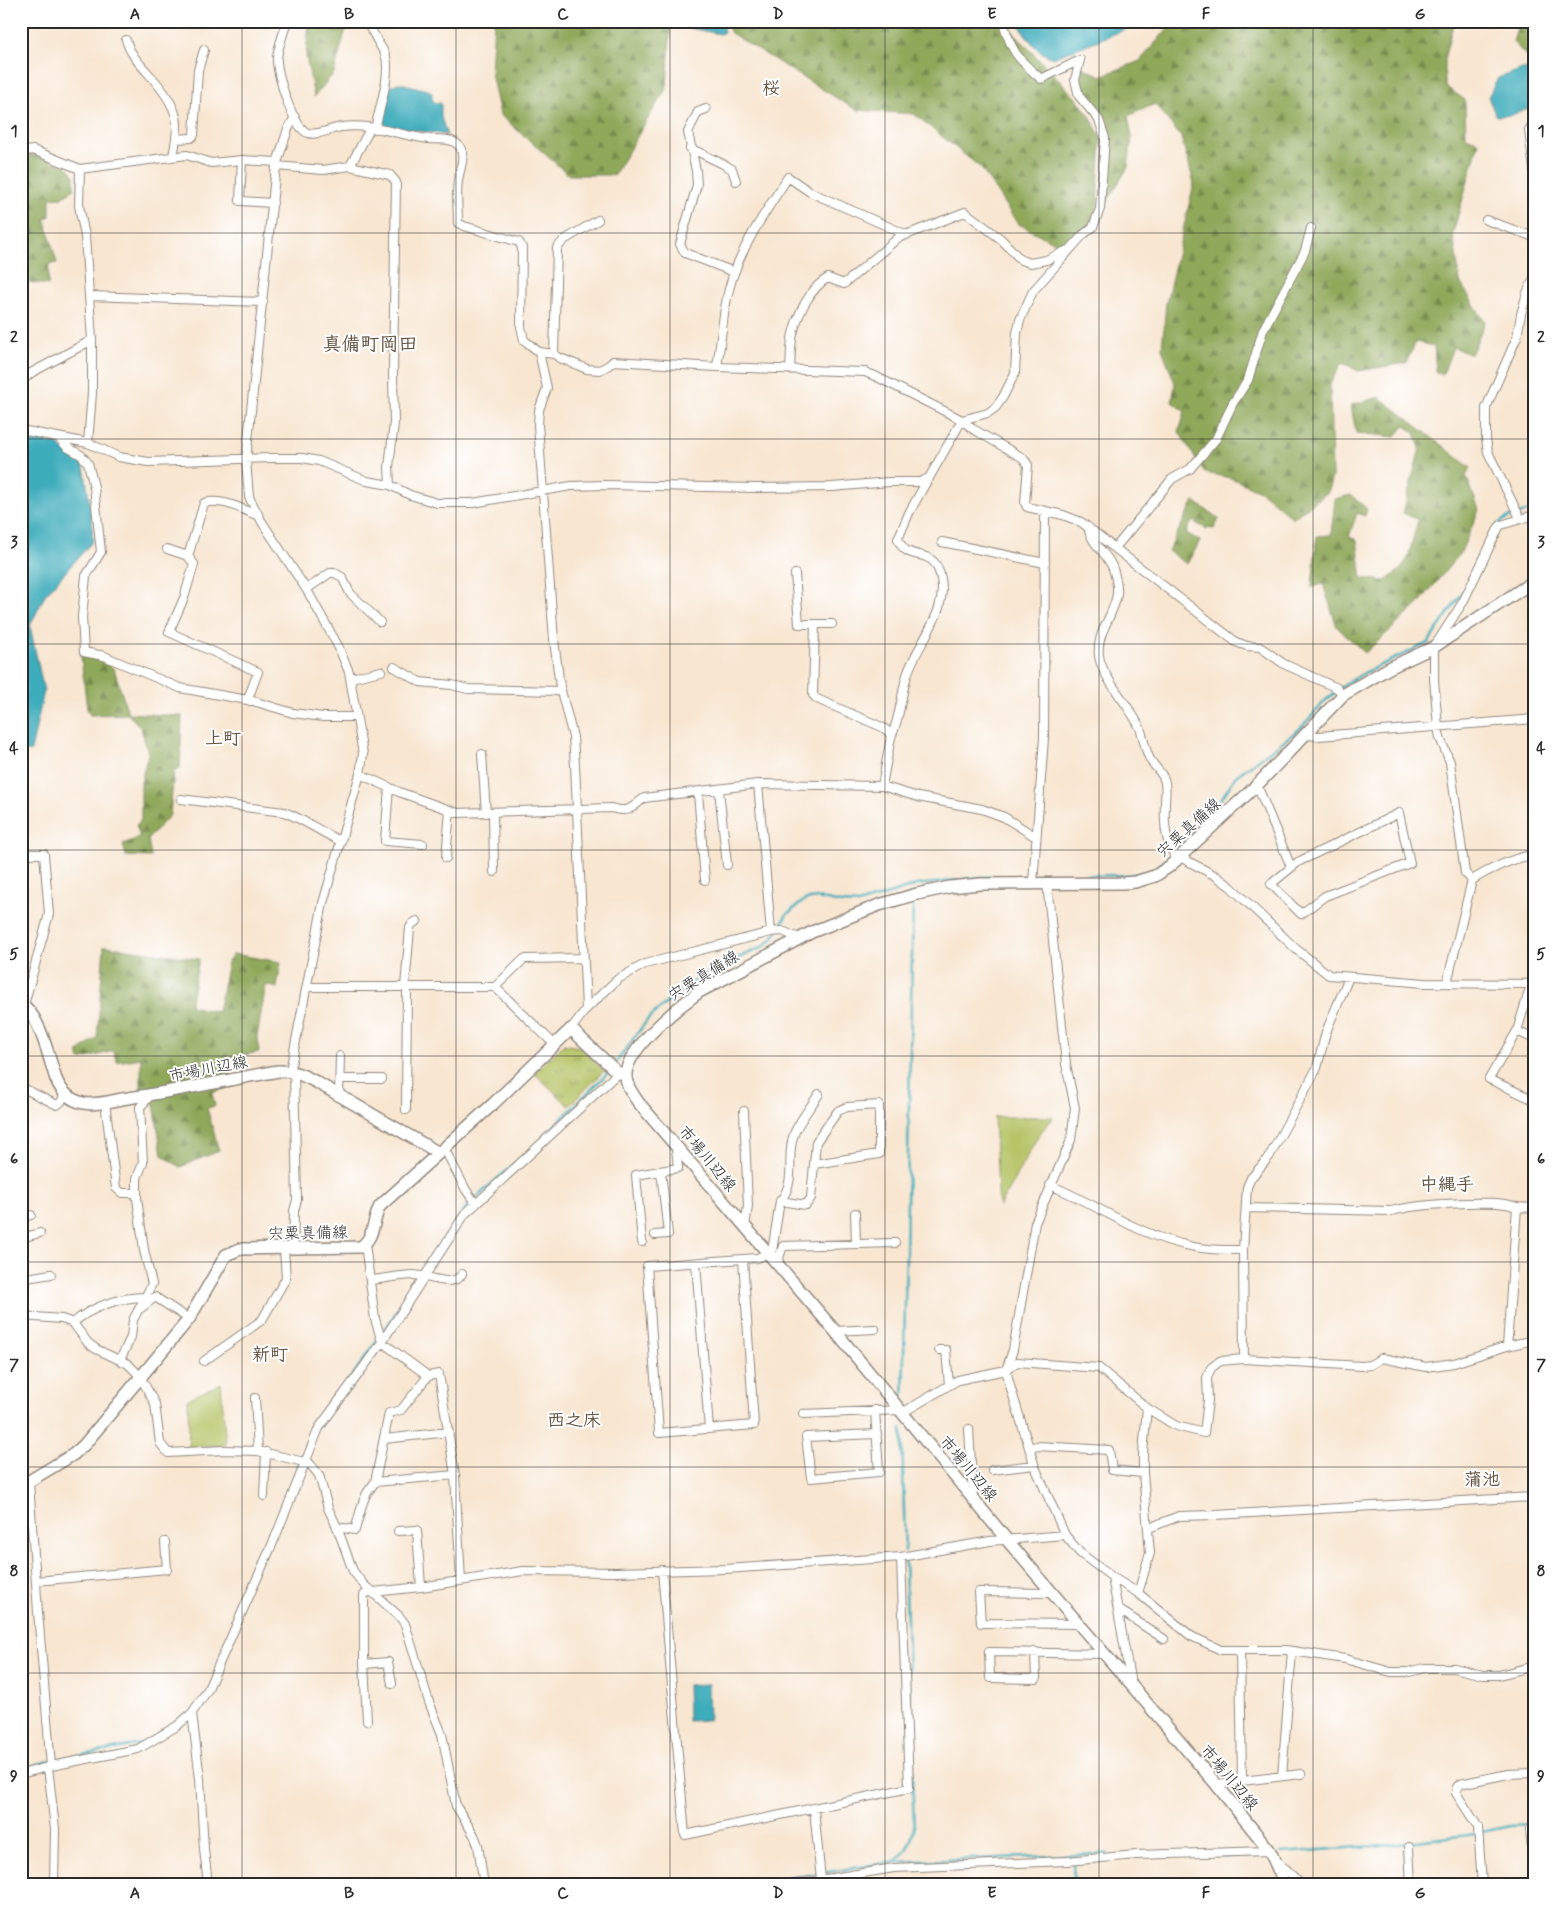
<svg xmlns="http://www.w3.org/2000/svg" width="1555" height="1906" viewBox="0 0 1555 1906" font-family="Mynerve,'Klee One',sans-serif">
<defs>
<pattern id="forest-firs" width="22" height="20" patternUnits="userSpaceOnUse" patternTransform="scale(1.25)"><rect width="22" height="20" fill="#8fa85a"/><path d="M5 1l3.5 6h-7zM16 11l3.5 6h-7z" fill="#75894b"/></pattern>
<pattern id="park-tufts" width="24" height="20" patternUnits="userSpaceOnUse" patternTransform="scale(1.25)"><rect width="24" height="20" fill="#b4c264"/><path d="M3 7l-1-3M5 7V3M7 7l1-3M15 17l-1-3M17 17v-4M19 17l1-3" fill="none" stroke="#939e53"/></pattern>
</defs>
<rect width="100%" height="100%" fill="#fff"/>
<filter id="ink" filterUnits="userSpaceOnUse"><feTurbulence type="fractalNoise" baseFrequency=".02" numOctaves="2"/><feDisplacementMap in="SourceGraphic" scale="10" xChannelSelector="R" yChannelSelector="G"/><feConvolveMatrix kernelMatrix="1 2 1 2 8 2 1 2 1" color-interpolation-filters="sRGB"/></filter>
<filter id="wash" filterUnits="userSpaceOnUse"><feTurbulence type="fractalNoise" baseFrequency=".0096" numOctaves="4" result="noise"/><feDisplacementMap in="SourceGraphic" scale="20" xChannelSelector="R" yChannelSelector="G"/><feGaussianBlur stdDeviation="1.12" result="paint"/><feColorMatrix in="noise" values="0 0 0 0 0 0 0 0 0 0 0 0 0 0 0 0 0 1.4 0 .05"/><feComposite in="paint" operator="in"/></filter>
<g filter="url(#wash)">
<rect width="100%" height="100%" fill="#f8e6d1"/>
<path fill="#b4c264" stroke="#707648" d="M994 1117H1053L1038 1136 999 1207Z
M221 1383 226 1445 189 1447 188 1399Z"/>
<path fill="url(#forest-firs)" stroke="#5d6a42" d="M309 21H348L334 73 314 97 306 56Z
M494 21H671L667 87 614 175H569L500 115 491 73Z
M725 21H1009L1011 30 1076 98 1090 116 1101 138 1097 208 1091 224 1075 237 1059 245 1017 223 981 168 914 114 856 110 731 33Z
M1166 21H1454L1445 55V86L1465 100 1466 137 1479 142 1453 233 1460 282 1485 322 1471 355 1453 347 1443 374 1436 373 1434 346 1416 342 1406 363 1358 371 1342 362 1330 384 1332 476 1328 492 1293 518 1262 492 1231 478 1205 473 1179 432 1185 412 1172 402 1175 383 1162 349 1166 303 1194 183 1181 137 1155 104 1128 116 1132 137 1128 167 1103 209 1109 137 1104 120 1086 98 1080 83 1082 67 1101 76 1140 61 1168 28Z
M1519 21H1534V64L1513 42Z
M31 154 68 167 74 176V189L62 197 50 198V216L45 219 57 263 49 264 48 285 28 282 27 274 21 271V155Z
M1379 397 1471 468 1466 475 1479 510 1461 552 1417 606 1365 653 1337 627 1323 584 1312 587 1317 536 1331 535 1335 499 1351 495 1367 509 1365 516 1357 513 1349 537 1357 540 1362 578 1385 581 1400 570 1408 558 1418 520 1403 513 1420 448 1415 433 1404 425 1396 437 1356 433 1351 405Z
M1194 501 1219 519 1214 529 1209 527 1207 529 1192 521 1186 533 1200 541 1187 564 1168 551Z
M81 656 101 660 114 669 128 713 182 716 180 769 174 770 170 815 148 839 151 857 126 856 123 844 140 837 136 825 141 820V783L148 753 141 728 128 714 90 715 87 709Z
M104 946 199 959 190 1006 218 1012 228 962 233 954 281 962 277 988 266 985 257 1037 259 1052 228 1058 232 1076 226 1088 212 1093 215 1106 207 1108 219 1151 180 1167 162 1155 152 1091 141 1092V1058L117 1062 113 1051 80 1060 78 1052 97 1038Z"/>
<path fill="url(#park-tufts)" stroke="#707648" d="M564 1044 580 1047 604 1071 569 1106 534 1073Z"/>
<path fill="#3dacbb" stroke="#346c73" d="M682 21H722L724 32 720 34 684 27Z
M1017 21H1139L1141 23 1053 58C1036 53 1026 36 1017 21Z
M1525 68 1534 78V106L1512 115 1496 116 1488 97 1498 78Z
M400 83 428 90 432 93V99L435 103H441V117L447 135 385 126 382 122C382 109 384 84 400 83Z
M21 437 57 444 84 466 91 511 93 541 45 595 30 626 44 691 31 751 21 752Z
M708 1684 709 1720 688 1721 687 1685Z"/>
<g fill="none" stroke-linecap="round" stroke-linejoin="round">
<path stroke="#3dacbb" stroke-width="2.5" d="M1479 560C1496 525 1493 519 1534 510
M615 1064 648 1019 664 1005 696 980 715 968 763 947 773 938 787 914 805 900 817 898 841 903 858 904 917 885 982 877 1130 875 1150 872 1161 864 1191 836 1216 807 1236 776 1301 728 1326 700 1347 683 1364 673 1428 643 1467 586
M544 1136 609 1072
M382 1334 466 1207 522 1157
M903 1405 913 904
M902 1428 905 1551
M263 1557 311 1434 379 1338
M158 1733 182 1717
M21 1770 45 1762 141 1744
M1481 1832 1510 1826 1534 1825
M1281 1853 1373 1846 1476 1834
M1222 1856H1256
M894 1862C906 1853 911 1843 914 1829L905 1561
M1073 1864 1074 1885
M742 1885 894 1862 1107 1854"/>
</g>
</g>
<g filter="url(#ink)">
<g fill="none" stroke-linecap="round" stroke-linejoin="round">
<g stroke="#92887e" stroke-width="10">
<path id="minor" d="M287 21C284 33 278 46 277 58 276 73 293 129 308 133 318 136 332 128 342 127 370 123 400 135 428 139 439 140 453 137 460 147 466 158 459 170 458 181 456 194 458 209 458 223L464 226 519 242 522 248 521 327 524 340 539 352 554 354 560 358 587 369 600 370 609 365 613 361 717 367 865 372 875 376 962 420 973 429 1023 458 1028 465 1025 503 1027 507 1063 515 1081 522 1236 642 1247 646 1260 647 1284 664 1337 688 1343 695
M363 21C370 25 373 33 377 40 379 45 383 49 385 54 392 72 379 110 375 129
M1003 21C1011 52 1018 59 1041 79L1080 60
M126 40C130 54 138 62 147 72 160 86 177 106 177 125 177 135 175 146 173 156
M706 109 698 112 688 132 696 171 697 185 680 244 685 253 734 272
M1534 123 1529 130 1534 170
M176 139 191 138 194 135 198 70 204 50
M690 148 725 165 732 169 736 181
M21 152 33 150 80 169 187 155 211 163 242 160 277 162
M242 160 240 201 273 203
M276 166 323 170 350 166 370 129
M350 166 390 175 396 182 393 374 394 423 389 467 390 485
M1486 220 1534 237
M90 296 263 302
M539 352 547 388 539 410 538 425 554 640 560 687 573 737 575 765 586 1009
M554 354 557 248 564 240 598 220
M717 367C722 336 723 303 734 273 746 239 769 207 788 177L810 192 905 234
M790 370C791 357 790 342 794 330 799 312 811 287 828 278L844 284 898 238 965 212 1001 239 1021 260 1030 263 1046 260 1068 250
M21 382 31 373 92 340 85 236 79 206 80 169
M21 430 88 443 119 457 148 462 270 458H302L319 461 367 481 390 485 410 495 437 503H473L571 486 605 485 757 488 832 487 889 482H920L929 478 962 420 988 413 996 407 1003 397 1015 373 1017 333 1020 320 1033 291 1083 235 1093 227 1100 209 1105 138 1099 120 1079 96 1075 80 1080 60
M59 438 67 447 81 455 88 463 94 487 101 552 86 576 82 617 84 652 104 656 180 688 253 701 293 713 323 717H356
M88 443 92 393V340
M1520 518 1488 452 1486 439V408L1517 337 1521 314 1527 293 1534 278
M1088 527C1091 546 1110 554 1114 572 1116 579 1118 587 1117 594 1114 616 1096 632 1099 656 1103 680 1130 705 1140 728 1144 738 1145 752 1151 761 1155 767 1161 772 1164 779 1167 787 1165 796 1165 805 1164 823 1165 846 1178 859
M942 542 1045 563
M1115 548 1172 479 1190 469 1216 439 1233 403 1248 380 1263 330 1305 251 1311 228
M167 549 188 556
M795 574 799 624H832
M307 589 330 573H335L342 577 350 593 380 622
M815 624 813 695 817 699 882 727 889 732 891 737 882 786
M394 667 420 682 452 685 468 689 561 691
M351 678 381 671
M250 701 249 696 258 672 169 632 184 598 194 564 188 556 204 503C223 498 241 509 259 516
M1305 735 1319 736 1534 719
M891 737C900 719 901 695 907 675 918 641 954 607 938 569 929 547 907 563 898 539L909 513 928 479
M482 754 486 813
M360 774 399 792 458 813 611 808C628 813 631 809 644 798L758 784 882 786 918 797 982 809 1004 817 1036 837
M758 784 771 932
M1257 785 1291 867
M389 787 385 841 423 844
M719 790 727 865
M698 792 705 880
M181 799 284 812C303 819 321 832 340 841
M493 813 494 872
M1399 813 1410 863 1325 896 1301 914 1271 884 1298 862Z
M1180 857 1216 876 1231 887 1296 949 1329 975 1425 983 1534 984
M446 858 450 810
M1472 880 1465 873 1450 762 1440 738 1438 727 1434 679V647L1463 602 1499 527 1501 525 1534 515
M1033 883 1044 738 1045 511
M1047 883 1066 1064 1075 1108 1071 1140 1035 1223 1013 1350 1006 1370 1011 1389 1035 1467 1065 1535 1080 1553 1112 1577 1138 1593 1191 1636 1221 1650H1286L1345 1659 1391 1672H1409L1425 1668H1454L1483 1675H1499L1534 1666
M1447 983 1472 880C1490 869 1512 859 1534 854
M1531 985 1517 1031 1534 1039
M307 987H495L554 1044
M405 987 410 928 412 924 417 921
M495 987 524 959 583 958
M24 1005 49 914 44 854H29
M571 1029 586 1009 618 979 645 964 771 932 782 931 799 938
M1517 1031 1489 1079 1534 1100
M290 1071 323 903 360 774 363 754 349 672 338 646 308 592 262 522 249 497 246 460 276 166 288 129 295 117
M340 1079H382
M21 1087 57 1105 61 1102 65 1093
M339 1097 340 1056
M105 1102 116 1188 122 1193H137
M406 1110 407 987
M744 1111 748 1206 745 1227
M444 1148 466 1190 476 1204
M1050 1185C1096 1204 1136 1234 1185 1245 1204 1250 1223 1250 1243 1250
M780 1201C798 1180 785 1156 794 1134 799 1121 812 1105 819 1094
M1517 1207 1534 1208
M1246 1208 1391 1211C1416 1205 1441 1204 1467 1203 1485 1203 1500 1201 1517 1207L1507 1346
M855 1213 856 1244
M21 1218 31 1215
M655 1235 668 1234 661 1171
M21 1238 40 1233
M642 1242 636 1175 678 1168 676 1147
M365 1244 375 1319 382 1342 428 1376 439 1374 455 1475 461 1581
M293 1249 294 1211 297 1200 294 1072
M771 1258 780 1201 806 1205 811 1198 816 1142 838 1111 847 1107 879 1105V1154L814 1164
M743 1259 754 1425 659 1433 647 1266Z
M743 1259 758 1258 767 1253
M696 1263 709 1429
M777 1264 783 1246 895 1243
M21 1279 51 1274
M371 1280C385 1279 400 1275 414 1275 427 1275 453 1289 462 1274
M141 1308 155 1297 189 1319
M21 1316 62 1319 73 1323 88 1343 96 1349 128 1364 140 1376 155 1404 160 1443 168 1453 224 1450 258 1451 304 1462
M73 1323C91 1307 120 1297 145 1297
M835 1331 875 1329
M939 1350H946L949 1385
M1244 1359 1243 1250 1247 1187 1251 1178 1269 1157 1317 1068 1326 1032 1349 977
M120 1360 131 1337 133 1320 152 1284 144 1250 137 1198V1178L143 1163 140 1107 151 1095
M204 1361 262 1320 286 1278 284 1249
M255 1398 258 1451
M875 1410 879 1472 811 1478 806 1437 877 1434
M902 1413 958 1380 1006 1370 1017 1362 1099 1368 1147 1408 1176 1426 1204 1433 1208 1400 1207 1378 1211 1368 1220 1361 1244 1359 1362 1366 1370 1365 1382 1358 1426 1367 1454 1363 1507 1346 1534 1340
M803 1414 900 1410
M969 1429 973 1498
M384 1439 449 1432
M1029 1448 1037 1446 1109 1450 1112 1470 1143 1473V1453L1147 1408
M306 1459 319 1475 328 1508 337 1527 353 1571 364 1585 399 1616 405 1624 429 1702 442 1734 456 1806 474 1835 478 1845 484 1885
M21 1464 23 1485
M992 1470 1034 1465
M29 1482 38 1612 51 1766
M375 1482 455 1475
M264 1496 266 1452
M337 1527 355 1530 363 1502 367 1493 375 1482 389 1413 401 1410 428 1376
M1149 1528 1179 1516 1215 1515 1534 1497
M398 1531 417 1530 421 1587
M662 1570 685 1835 909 1788 901 1557
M1112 1577 1131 1684
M36 1581 167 1569 165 1542
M373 1592 421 1587 523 1571 616 1572 725 1569 901 1557 990 1541 1065 1535
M1053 1593 979 1592 981 1623 1079 1624
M1138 1593 1150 1553 1143 1473
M1118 1609 1164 1639
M1240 1650 1242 1781
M1035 1652 1036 1679 990 1678 989 1652 1104 1654
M364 1664 388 1662 392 1684
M192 1713 200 1779 204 1849 208 1885
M367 1721 364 1662V1595L371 1590
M48 1767 55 1829 54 1885
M21 1774 51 1766 138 1749 177 1726 192 1713 207 1691 275 1538 319 1428 382 1342 465 1214 618 1073
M1282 1776 1292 1651
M1216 1784 1301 1774
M814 1809 821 1880
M1530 1829 1534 1872
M1409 1847 1411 1885
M1276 1862 1286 1869 1301 1885
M789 1885 894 1868 1067 1861 1136 1855 1270 1851
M1482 1885 1478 1827 1456 1793 1457 1787 1460 1784 1508 1774 1534 1773"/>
</g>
<g stroke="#92887e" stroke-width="14">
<path id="secondary" d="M21 1004C40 1014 49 1059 56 1079 61 1091 70 1100 83 1103 97 1106 114 1100 128 1098 178 1091 228 1080 278 1071 292 1070 303 1075 316 1082L439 1153
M21 1486 74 1454 84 1445 189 1319 226 1255 240 1249 360 1247C374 1240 373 1219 380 1206L493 1104 571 1029 618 1073H626
M1285 1885 1270 1851 1216 1784 1007 1540 835 1331 638 1102C632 1093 625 1084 626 1073 629 1047 678 1007 699 992L812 932 879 905 917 894 950 887 980 884 1123 883 1135 882 1155 876 1170 866 1257 785 1343 695 1389 668 1434 647 1534 581"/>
</g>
<use href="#minor" stroke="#fff" stroke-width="8"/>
<use href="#secondary" stroke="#fff" stroke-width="11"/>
</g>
</g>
<path fill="none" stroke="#2b2b2b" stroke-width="1" stroke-opacity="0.55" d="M242 21V1885M456 21V1885M670 21V1885M885 21V1885M1099 21V1885M1313 21V1885M21 233H1534M21 439H1534M21 644H1534M21 850H1534M21 1056H1534M21 1262H1534M21 1467H1534M21 1673H1534"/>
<g text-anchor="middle" stroke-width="4" stroke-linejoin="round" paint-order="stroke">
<g font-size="16" fill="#2b2b2b" stroke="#fff">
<text transform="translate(1188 827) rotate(-42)" y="6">宍粟真備線</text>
<text transform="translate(703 975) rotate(-32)" y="6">宍粟真備線</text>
<text transform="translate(208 1068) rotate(-11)" y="6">市場川辺線</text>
<text transform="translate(708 1158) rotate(50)" y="6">市場川辺線</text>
<text transform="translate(308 1232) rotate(-1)" y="6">宍粟真備線</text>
<text transform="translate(969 1468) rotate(50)" y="6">市場川辺線</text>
<text transform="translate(1230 1777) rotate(50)" y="6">市場川辺線</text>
</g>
<g font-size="18" font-weight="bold" fill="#63523f" stroke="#fff">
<text x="771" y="94">桜</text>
<text x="223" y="744">上町</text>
<text x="1447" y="1190">中縄手</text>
<text x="270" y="1360">新町</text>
<text x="574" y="1426">西之床</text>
<text x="1482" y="1485">蒲池</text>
</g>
<g font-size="19" font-weight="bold" fill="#63523f" stroke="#fff">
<text x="370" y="350">真備町岡田</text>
</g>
</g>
<rect width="1555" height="1906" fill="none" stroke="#fff" stroke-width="55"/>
<rect x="28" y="28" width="1500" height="1850" fill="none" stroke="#2b2b2b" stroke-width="2"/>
<g font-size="16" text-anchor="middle" font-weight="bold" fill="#2b2b2b">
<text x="135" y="19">A</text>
<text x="349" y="19">B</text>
<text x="563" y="19">C</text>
<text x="778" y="19">D</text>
<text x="992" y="19">E</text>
<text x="1206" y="19">F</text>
<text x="1420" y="19">G</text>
<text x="14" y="136">1</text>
<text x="1541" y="136">1</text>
<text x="14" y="342">2</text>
<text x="1541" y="342">2</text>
<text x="14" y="547">3</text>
<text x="1541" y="547">3</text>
<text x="14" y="753">4</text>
<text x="1541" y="753">4</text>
<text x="14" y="959">5</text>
<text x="1541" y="959">5</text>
<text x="14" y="1164">6</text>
<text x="1541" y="1164">6</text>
<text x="14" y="1370">7</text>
<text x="1541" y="1370">7</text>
<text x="14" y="1576">8</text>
<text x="1541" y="1576">8</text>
<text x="14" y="1781">9</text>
<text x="1541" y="1781">9</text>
<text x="135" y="1898">A</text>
<text x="349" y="1898">B</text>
<text x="563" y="1898">C</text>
<text x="778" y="1898">D</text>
<text x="992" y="1898">E</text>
<text x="1206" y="1898">F</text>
<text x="1420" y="1898">G</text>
</g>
</svg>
